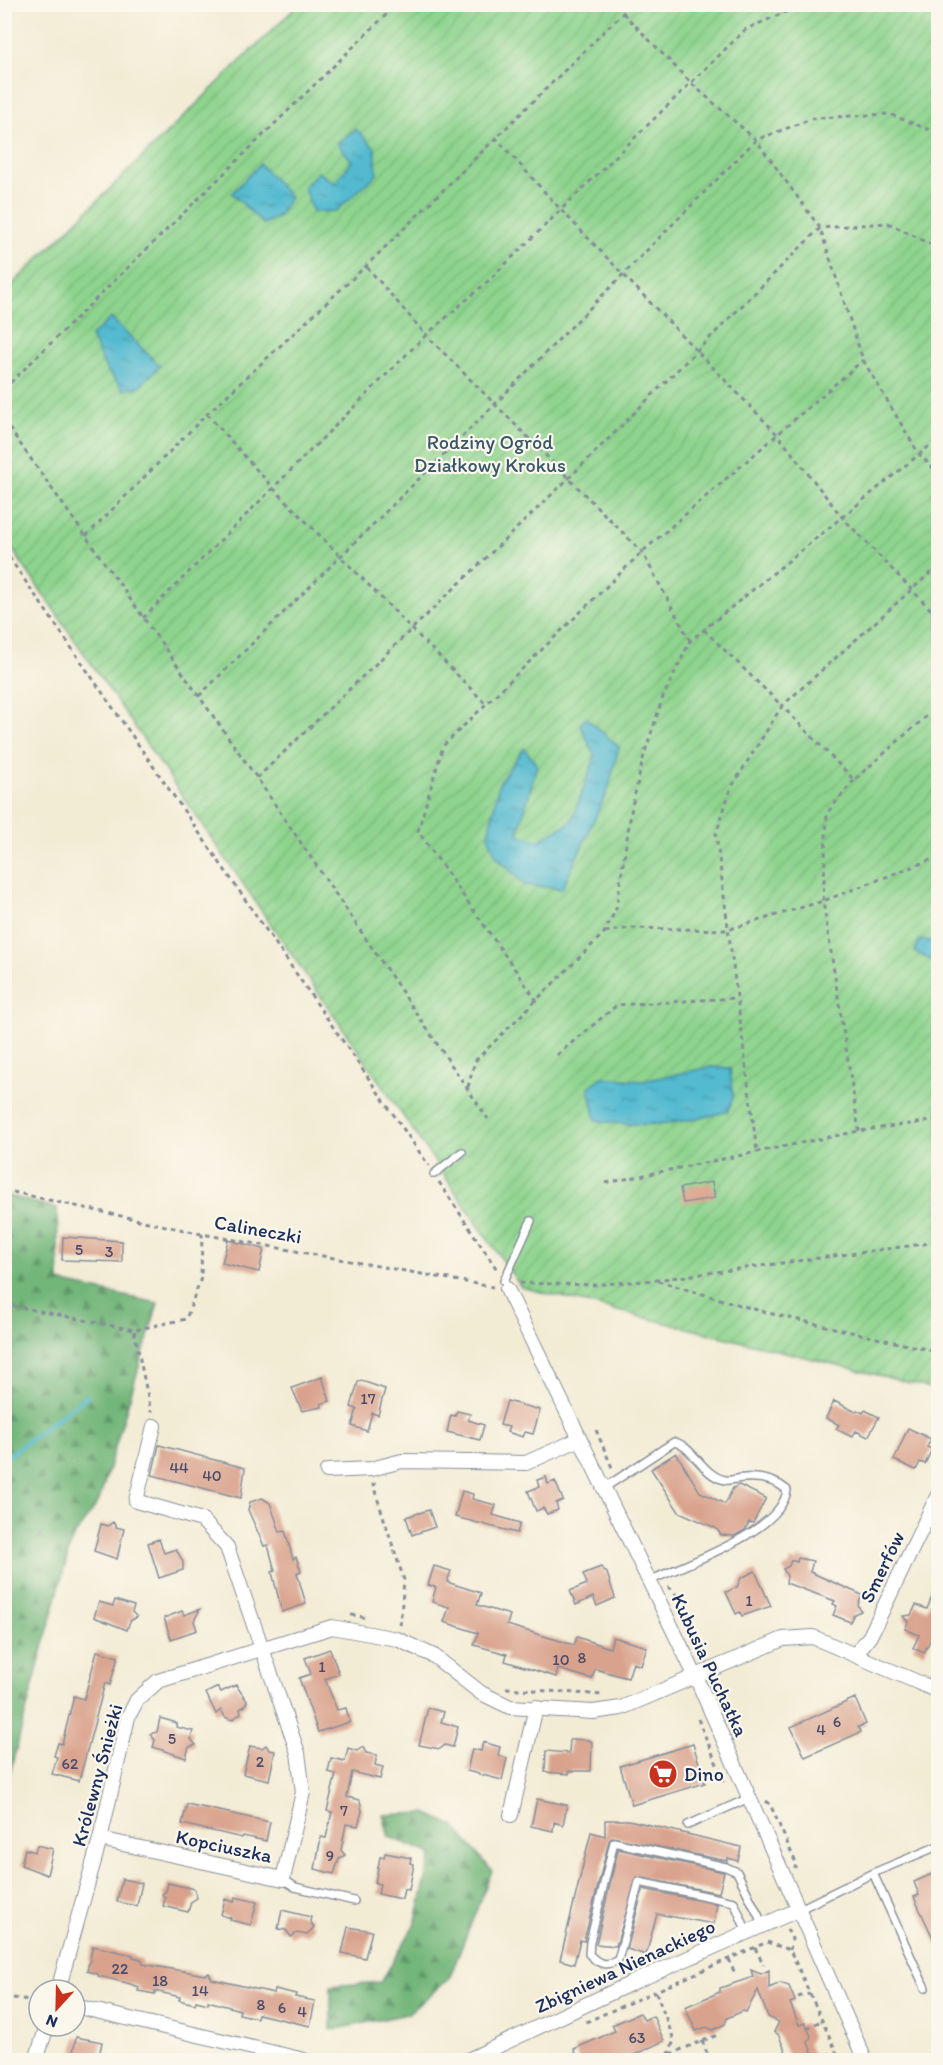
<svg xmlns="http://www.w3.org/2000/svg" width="943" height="2065" viewBox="0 0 943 2065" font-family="Itim,sans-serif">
<defs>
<pattern id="forest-firs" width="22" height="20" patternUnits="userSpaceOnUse" patternTransform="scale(1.5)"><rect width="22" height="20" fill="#72b679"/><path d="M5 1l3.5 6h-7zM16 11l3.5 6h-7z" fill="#5d9466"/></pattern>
<pattern id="garden-furrows" width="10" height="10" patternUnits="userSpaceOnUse" patternTransform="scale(1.5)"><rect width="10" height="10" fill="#8ed48e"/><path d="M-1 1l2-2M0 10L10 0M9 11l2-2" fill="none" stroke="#7ab67d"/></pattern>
<pattern id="water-ripples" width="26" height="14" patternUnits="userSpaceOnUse" patternTransform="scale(1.5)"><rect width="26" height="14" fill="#52bad0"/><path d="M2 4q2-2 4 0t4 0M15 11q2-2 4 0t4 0" fill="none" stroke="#4398ac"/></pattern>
</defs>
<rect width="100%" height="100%" fill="#fbf7ec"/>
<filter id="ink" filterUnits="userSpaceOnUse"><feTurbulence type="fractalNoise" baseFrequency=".0167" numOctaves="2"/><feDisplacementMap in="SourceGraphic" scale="12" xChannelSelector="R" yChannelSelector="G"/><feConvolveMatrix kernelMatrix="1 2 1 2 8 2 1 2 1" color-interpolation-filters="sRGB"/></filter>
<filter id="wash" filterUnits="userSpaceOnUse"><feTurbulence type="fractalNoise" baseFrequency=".008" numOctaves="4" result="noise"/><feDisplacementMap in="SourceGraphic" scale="24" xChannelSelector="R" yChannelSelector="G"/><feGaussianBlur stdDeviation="1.35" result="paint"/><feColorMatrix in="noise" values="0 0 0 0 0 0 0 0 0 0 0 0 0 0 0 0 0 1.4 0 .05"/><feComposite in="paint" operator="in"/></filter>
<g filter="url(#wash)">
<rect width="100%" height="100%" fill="#f3ecd5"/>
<path fill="url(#forest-firs)" stroke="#46726c" stroke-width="1.5" d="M5 1195 57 1208 59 1282 158 1303 99 1501 72 1539 5 1791Z
M426 1813 454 1826 492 1871 449 1979 407 2014 331 2030V1986L381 1982 415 1924 432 1854 389 1837 383 1815Z"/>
<path fill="url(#garden-furrows)" stroke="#548276" stroke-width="1.5" d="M298 5H938V1390L521 1287 5 539V291Z"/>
<path fill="url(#water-ripples)" stroke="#367497" stroke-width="1.5" d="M356 129 375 148 377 174 336 211 313 212 304 187 318 172 335 183 352 161 337 143Z
M260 164 290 197 278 217 263 224 232 193Z
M111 318 160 366 140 386 124 390 106 369 91 336Z
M586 718 619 747 608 790 562 889 525 885 497 857 488 836 499 783 524 748 537 765 518 834 539 841 571 822 595 757 580 724Z
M938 937V963L914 952 920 940 931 941Z
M710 1067 730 1068 733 1098 728 1111C686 1123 640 1129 596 1120L589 1087 602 1077 643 1081Z"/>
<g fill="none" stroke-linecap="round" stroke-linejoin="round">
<path stroke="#52bad0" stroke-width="4.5" d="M4 1459 87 1396"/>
</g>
<g id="blocks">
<path fill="#d9a28c" d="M712 1182 715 1198 683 1203 680 1188Z
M63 1237 122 1241V1262L62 1260Z
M228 1240 264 1249 259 1272 222 1263Z
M322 1377 330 1401 321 1404 322 1407 302 1411 292 1388Z
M362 1381 385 1389 378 1415 372 1413 367 1431 352 1426 357 1409 351 1407 358 1382Z
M507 1401 540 1410 533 1434 525 1432 523 1437 507 1432 509 1427 500 1425Z
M834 1401 856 1412 857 1410 863 1413 865 1410 879 1417 868 1437 856 1431 852 1437 836 1429 839 1425 826 1418Z
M457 1411 470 1414 468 1420 484 1425 480 1440 447 1432 451 1415 455 1416Z
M908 1428 931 1439 927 1447 932 1449 925 1464 920 1462 916 1470 894 1460Z
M159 1445 245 1468 241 1498 152 1475Z
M676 1453 700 1492 725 1504 733 1488 739 1485 766 1498 753 1523 749 1522 745 1530 734 1536 721 1535 716 1528 679 1512 651 1469Z
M546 1477 548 1484 555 1481 563 1500 556 1503 558 1510 547 1514 543 1508 536 1511 528 1491 539 1487 537 1480Z
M462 1491 473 1494 472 1499 496 1505 493 1515 520 1523 517 1533 455 1517Z
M262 1498 270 1503 280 1532 285 1531 293 1559 296 1557 301 1571 297 1573 306 1604 282 1612 272 1572 275 1571 268 1545 264 1546 248 1510 250 1502Z
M429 1510 435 1527 412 1535 406 1517Z
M113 1522 116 1527 124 1529 117 1559 94 1551 101 1524 108 1526Z
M159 1539 164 1553 176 1549 183 1562V1570L159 1578 148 1543Z
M798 1558 813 1561 810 1572 862 1595 858 1605 861 1611 854 1614 850 1622 833 1615 837 1606 833 1604 835 1601 786 1583 787 1576 783 1569 789 1566 791 1560 797 1562Z
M434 1566 451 1571 447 1582 481 1593 477 1605 510 1615 507 1625 574 1645 577 1637 610 1648 613 1637 647 1647 641 1666 633 1663 628 1678 595 1669 592 1679 558 1669 556 1677 505 1661 507 1654 474 1645 478 1633 444 1622 449 1607 432 1602 436 1587 428 1585Z
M601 1567 607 1573 615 1598 597 1606 593 1597 576 1605 570 1591 587 1584 583 1574Z
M755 1571 771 1606 742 1616 740 1612 736 1614 726 1592 737 1587 741 1578Z
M938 1582 939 1622 924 1653 913 1648 919 1635 905 1629 908 1622 903 1616 911 1615 916 1605 927 1609Z
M115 1600 134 1606 132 1612 137 1617 130 1621 127 1630 94 1617 99 1602 113 1606Z
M200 1609 194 1621 197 1630 171 1639 164 1618 182 1611 184 1615Z
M330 1649 339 1674 325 1679 337 1710 346 1708 350 1722 318 1732 299 1678 311 1674 305 1658Z
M97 1651 118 1657 110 1685 105 1683 79 1781 52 1774 57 1757 54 1756 58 1743 62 1744 74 1696 84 1699Z
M236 1685 247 1701 245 1706 240 1709 241 1713 232 1720 225 1717 221 1710 216 1714 206 1693 218 1687 221 1692Z
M855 1698 866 1724 858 1727 861 1732 805 1757 791 1727Z
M428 1708 444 1712 441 1722 458 1727 453 1747 445 1745 440 1749 419 1745Z
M160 1718 177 1723 176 1727 193 1731 191 1739 196 1745 189 1747 186 1758 153 1747 155 1740 150 1734 157 1732Z
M570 1739 588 1740 592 1742 591 1771H569V1774L545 1772 546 1751 569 1753Z
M483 1742 500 1747 498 1755 507 1758 502 1780 467 1771 472 1749 481 1751Z
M693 1744 705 1783 632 1805 620 1766Z
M266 1745 269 1750 275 1751 269 1780 243 1774 250 1746 262 1748Z
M363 1747 366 1753 377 1755 375 1765 383 1767 380 1779 352 1772 347 1797 360 1800 362 1811 358 1826 346 1824 341 1850 345 1855 339 1859 334 1874 315 1869 321 1837 326 1838 332 1812 327 1811 336 1774 328 1772 331 1758 345 1761 348 1748 357 1751Z
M537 1799 567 1805 563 1825 554 1822 553 1831 531 1826Z
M187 1804 270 1822 266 1841 243 1836 242 1838 182 1824Z
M605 1820H629L741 1847 738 1861 728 1858 727 1861 612 1837 609 1841 584 1941 580 1940 574 1964 560 1960 591 1832 605 1836Z
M37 1845 53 1849 47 1875 21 1865 25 1849 35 1852Z
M618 1849 724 1872 719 1893 637 1877 616 1946 596 1944Z
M385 1853 411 1858 410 1863 414 1864 409 1890 404 1889 402 1899 378 1894 380 1884 375 1883 380 1857H384Z
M939 1871V1951L914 1897 919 1895 914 1882Z
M122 1879 142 1883 137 1906 117 1902Z
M168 1883 194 1889 197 1898 191 1902 188 1912 163 1906 165 1898 162 1894 166 1891Z
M643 1889 717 1904 714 1924 657 1914 646 1955 627 1949Z
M235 1897 257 1902 251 1925 230 1920 231 1918 221 1915 225 1899 234 1902Z
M282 1910 311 1917 310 1921 314 1927 307 1935 297 1933 291 1937 286 1930 278 1929Z
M348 1927 372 1931 365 1958 342 1953Z
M93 1946 133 1955V1957L141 1959 143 1964 205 1975 209 1973 212 1979 274 1993 275 1989 296 1994 295 1997 315 2001 310 2026 258 2014 257 2018 239 2014 240 2010 208 2001V2004L196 2001 195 2004 179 2000 180 1997 155 1991V1994L138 1991 139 1987 127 1983 98 1976V1974L87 1971Z
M751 1970 761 1974 769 1970V1988L780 1983 789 1986 795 2001 790 2003 799 2025 805 2023 811 2036 808 2043 816 2061H790L778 2034 774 2032 779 2022 768 2017 758 1990 746 2012 743 2011 727 2018 725 2024 713 2030 706 2027 696 2031 685 2007 720 1992V1988L753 1977Z
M640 2013 644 2020 653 2016 664 2041 621 2061H579L574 2049 615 2031 612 2025Z
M76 2037 102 2042 98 2061H74L72 2058Z"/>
</g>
</g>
<g filter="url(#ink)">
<use href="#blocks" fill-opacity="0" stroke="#878e9a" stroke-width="1.5"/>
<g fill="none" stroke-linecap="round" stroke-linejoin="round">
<g stroke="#878e9a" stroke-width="10">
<path id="service" d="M434 1174 462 1152
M504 1281 531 1221
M604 1488 674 1442C692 1445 703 1476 725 1480 731 1481 738 1478 744 1478 760 1477 775 1479 787 1490 782 1532 685 1564 649 1581
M688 1825 749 1798
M873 1873 938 1846
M283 1879 295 1887 354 1901
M800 1909 873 1873 925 1988
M747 1932 734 1902 639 1882 618 1960C606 1967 598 1964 589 1954L590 1942 614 1842 726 1867 737 1872 763 1925"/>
</g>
<g stroke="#878e9a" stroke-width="16">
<path id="minor" d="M507 1289 695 1675 865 2060
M327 1471 371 1469 402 1461 526 1463 580 1439
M855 1655 870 1636 938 1495
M511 1815 536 1707
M100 1839 283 1879 303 1792 298 1753 227 1547 202 1520 136 1501 154 1426
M58 1990 100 1839 128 1717 137 1700 158 1681 332 1627 397 1639 434 1656 481 1693 510 1707 593 1712 621 1708 783 1639 813 1637 938 1691
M75 2006 304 2060
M36 2060 47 2026
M468 2060 636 1981 800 1909"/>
</g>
<path stroke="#878e9a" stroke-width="3" stroke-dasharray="4.5 4.5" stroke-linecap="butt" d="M908 4 938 18
M623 13 692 84 756 140 820 228 863 360 919 454 938 473
M495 137 561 210 777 434 842 517 938 617
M4 389 397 4
M207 414 273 488 486 704
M4 421 257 778 488 1119
M86 536 207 414 366 266 632 4
M4 550 429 1166
M938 566 782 706 854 780 938 706
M143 618 426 335 366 266
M704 630 782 706 731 788 716 834 757 1152
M690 641 642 552 426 335 488 281 746 29 795 8 823 4
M199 696 495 404 756 140 814 118 889 114 938 133
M257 778 569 478 820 228 888 223 938 248
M854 780 827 813 823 901 859 1131
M605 932 630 928 727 930 823 901 938 857
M537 1001 418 831 443 746 642 552 863 360
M557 1055 617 1005 736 998
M468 1087 475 1061 604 933 616 909 632 806 644 755 663 697 690 641 938 439
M439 1182 498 1271
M606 1183 859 1131 938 1120
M4 1190 202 1234 493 1287
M658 1281 764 1312 938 1352
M520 1283 592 1285 656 1280 938 1242
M4 1304 134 1330 186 1319 201 1278 202 1234
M134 1331 151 1412
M596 1430 613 1470
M376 1484 373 1485 404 1580 400 1626
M668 1587C681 1597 692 1616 691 1633
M351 1615 368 1618
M506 1688 604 1695
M698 1719 724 1781H727
M766 1801 770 1804 796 1863 795 1868
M787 1929 792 1939 790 1950
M755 1948 764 1965
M729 1959 735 1974
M656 1992 674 2040 667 2060
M4 1997 39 2001
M798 1997 809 1994
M586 2022 767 1942 790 1950 840 2060
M807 2028 821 2021
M938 2028 932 2036 938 2051
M702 2041 709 2058
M938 2053V2060
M670 2054 720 2034
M818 2058 836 2051"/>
<use href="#service" stroke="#fff" stroke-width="7"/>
<use href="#minor" stroke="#fff" stroke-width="14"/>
</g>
</g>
<defs>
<g id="supermarket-disc" transform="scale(1.5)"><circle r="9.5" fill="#c8321e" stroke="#fbf7ec"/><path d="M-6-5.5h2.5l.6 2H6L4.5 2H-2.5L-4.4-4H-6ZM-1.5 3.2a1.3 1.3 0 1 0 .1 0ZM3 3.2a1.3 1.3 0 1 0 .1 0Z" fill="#fff"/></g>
</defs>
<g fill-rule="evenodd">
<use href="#supermarket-disc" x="663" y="1774"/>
</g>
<g text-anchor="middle" stroke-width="4.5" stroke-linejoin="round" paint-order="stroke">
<g font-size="16" fill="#4a4c6a">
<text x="79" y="1255">5</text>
<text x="109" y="1257">3</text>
<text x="368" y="1404">17</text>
<text x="179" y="1473">44</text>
<text x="212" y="1481">40</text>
<text x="749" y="1606">1</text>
<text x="582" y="1663">8</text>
<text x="561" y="1665">10</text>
<text x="322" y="1672">1</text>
<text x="837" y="1727">6</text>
<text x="821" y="1735">4</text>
<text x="172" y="1744">5</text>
<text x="260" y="1767">2</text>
<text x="70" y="1769">62</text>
<text x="344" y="1816">7</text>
<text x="330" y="1861">9</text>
<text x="120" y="1974">22</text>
<text x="160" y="1986">18</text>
<text x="200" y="1996">14</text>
<text x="261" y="2010">8</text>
<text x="282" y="2013">6</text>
<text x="302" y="2017">4</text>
<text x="637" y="2043">63</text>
</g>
<g font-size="20" fill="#38586a" stroke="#fbf7ec">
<text x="490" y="449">Rodziny Ogród<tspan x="490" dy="23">Działkowy Krokus</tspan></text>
</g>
<g font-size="20" fill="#1b2f5e" stroke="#fbf7ec">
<text transform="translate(258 1229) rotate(10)" y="7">Calineczki</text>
<text transform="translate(882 1567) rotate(-64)" y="7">Smerfów</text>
<text transform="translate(710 1665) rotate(65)" y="7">Kubusia Puchatka</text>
<text transform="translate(97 1775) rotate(-75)" y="7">Królewny Śnieżki</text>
<text transform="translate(224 1846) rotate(12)" y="7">Kopciuszka</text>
<text transform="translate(625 1966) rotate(-25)" y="7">Zbigniewa Nienackiego</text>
</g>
<g font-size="20" fill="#1b2f5e" stroke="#fbf7ec" text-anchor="start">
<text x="684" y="1781">Dino</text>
</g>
</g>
<rect width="943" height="2065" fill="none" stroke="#fbf7ec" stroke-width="24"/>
<g transform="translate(57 2008) rotate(202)"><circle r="28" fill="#fbf7ec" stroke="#a1a7b3" stroke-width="1.5"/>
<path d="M0-4.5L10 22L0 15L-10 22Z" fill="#c8321e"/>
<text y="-9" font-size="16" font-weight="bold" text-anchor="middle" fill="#1b2f5e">N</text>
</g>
</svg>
